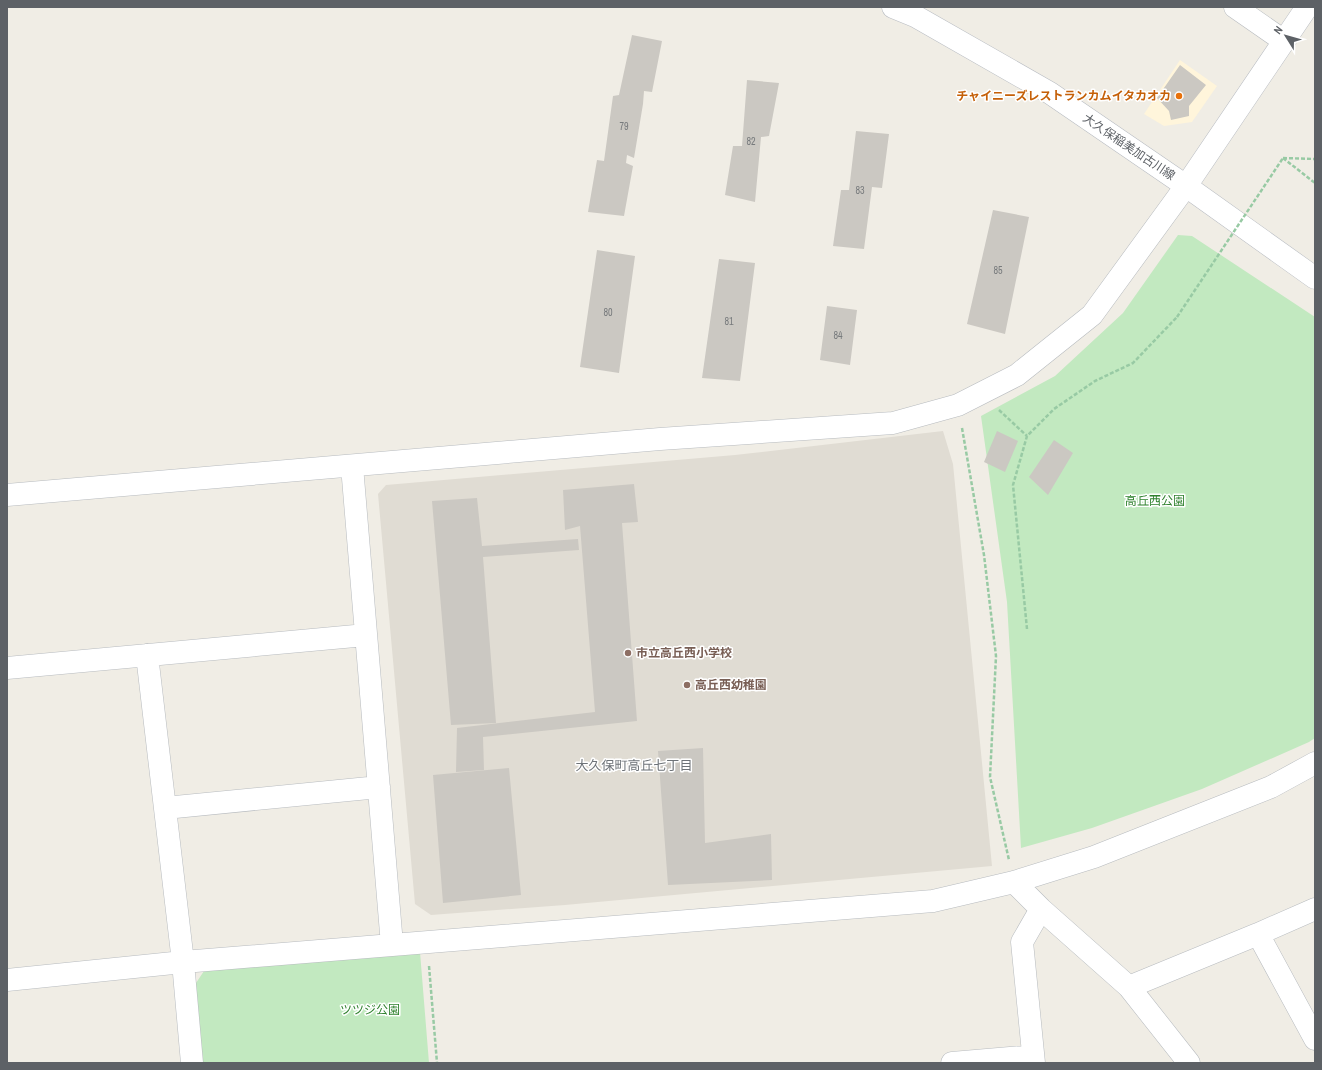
<svg xmlns="http://www.w3.org/2000/svg" width="1322" height="1070" viewBox="0 0 1322 1070" font-family="'Archivo Narrow','Noto Sans JP',sans-serif">
<rect width="100%" height="100%" fill="#f0ede5"/>
<path fill="#fff5db" d="M1180 60 1217 86 1192 122 1164 126 1144 114Z"/>
<path fill="#e0dcd3" d="M943 431 953 464 992 866 565 905 431 915 415 904 378 494 386 485 735 455Z"/>
<path fill="#c2e9c0" d="M1178 235 1192 236 1315 317V738L1309 742 1202 789 1092 828 1021 848 1007 602 981 416 1055 376 1123 313Z
M420 952 429 1063H200L194 986 204 971Z"/>
<path fill="#cbc8c2" d="M632 35 662 41 652 92 644 91 643 104 634 158 627 155 626 163 633 166 624 216 588 212 597 160 604 161 613 96 619 95Z
M1180 65 1206 85 1189 106V116L1171 120 1169 111 1157 98Z
M747 80 779 83 769 136 761 137 755 202 725 195 733 146H742Z
M856 131 889 134 882 188 872 187 864 249 833 246 841 190H849Z
M993 210 1029 217 1005 334 967 324Z
M597 250 635 256 619 373 580 367Z
M719 259 755 263 740 381 702 378Z
M827 306 857 310 850 365 820 360Z
M997 431 1018 441 1005 472 984 462Z
M1054 440 1073 453 1048 495 1029 477Z
M634 484 638 522 622 523 637 721 483 737 484 770 456 772 457 728 595 712 580 526 565 530 563 490Z
M477 498 482 546 578 539 579 550 483 557 496 723 451 725 432 501Z
M703 748 705 843 771 834 772 880 668 885 658 751Z
M509 768 521 895 443 903 433 775Z"/>
<g fill="none" stroke-linecap="round" stroke-linejoin="round">
<g stroke="#b7bbbf" stroke-width="23">
<path id="street" d="M1235 7 1284 41
M352 466 392 945
M7 495 660 439 893 423 958 405 1017 375 1092 315 1186 186
M147 655 183 962 192 1063
M7 668 366 635
M165 808 379 787
M1014 882 1041 909 1129 987 1189 1063
M1258 934 1315 1039
M7 980 183 962 933 901 1014 882 1094 857 1271 787 1315 763
M1129 987 1258 934 1315 909
M952 1063 1033 1056
M1034 1063 1022 942 1041 909"/>
</g>
<g stroke="#b8bcc2" stroke-width="23">
<path id="secondary" d="M893 7 915 16 1050 93 1186 186 1315 278
M1186 186 1307 7"/>
</g>
<path stroke="#98caa4" stroke-width="2.5" stroke-dasharray="4 2" stroke-linecap="butt" d="M1283 158 1315 183
M1283 158 1315 159
M999 410 1027 436
M962 428 984 555 996 656 990 777 1009 860
M1027 629 1013 485 1027 436 1054 409 1095 381 1133 363 1177 317
M429 966 437 1063"/>
<use href="#street" stroke="#fff" stroke-width="22"/>
<use href="#secondary" stroke="#fff" stroke-width="22"/>
<path stroke="#98caa4" stroke-width="2.5" stroke-dasharray="4 2" stroke-linecap="butt" d="M1177 317 1283 158"/>
</g>
<circle fill="#e8710a" stroke="#fff" stroke-width="1.5" cx="1179" cy="96" r="4"/>
<g fill="#8d6e63" stroke="#fff" stroke-width="1.5">
<circle cx="628" cy="653" r="4"/>
<circle cx="687" cy="685" r="4"/>
</g>
<g text-anchor="middle" stroke-width="3" stroke-linejoin="round" paint-order="stroke">
<g font-size="10" fill="#787b7d">
<text x="624" y="130">79</text>
<text x="751" y="145">82</text>
<text x="860" y="194">83</text>
<text x="998" y="274">85</text>
<text x="608" y="316">80</text>
<text x="729" y="325">81</text>
<text x="838" y="339">84</text>
</g>
<g font-size="12" font-weight="bold" fill="#c56008" stroke="#fff" text-anchor="end">
<text x="1171" y="100">チャイニーズレストランカムイタカオカ</text>
</g>
<g font-size="12" fill="#5d6166" stroke="#fff">
<text transform="translate(1129 147) rotate(34)" y="4">大久保稲美加古川線</text>
</g>
<g font-size="12" fill="#30822f" stroke="#fff">
<text x="1155" y="505">高丘西公園</text>
<text x="370" y="1014">ツツジ公園</text>
</g>
<g font-size="12" font-weight="bold" fill="#785e54" stroke="#fff" text-anchor="start">
<text x="636" y="657">市立高丘西小学校</text>
<text x="695" y="689">高丘西幼稚園</text>
</g>
<g font-size="13" fill="#6e7378" stroke="#fff">
<text x="634" y="770">大久保町高丘七丁目</text>
</g>
</g>
<rect width="1322" height="1070" fill="none" stroke="#5d6166" stroke-width="16"/>
<g transform="translate(1286 36) rotate(307)" stroke="#ffffff" stroke-width="3" paint-order="stroke">
<path d="M0-3L7 15L0 10L-7 15Z" fill="#5d6166"/>
<text y="-6" font-size="11" font-weight="bold" text-anchor="middle" fill="#5d6166">N</text>
</g>
</svg>
